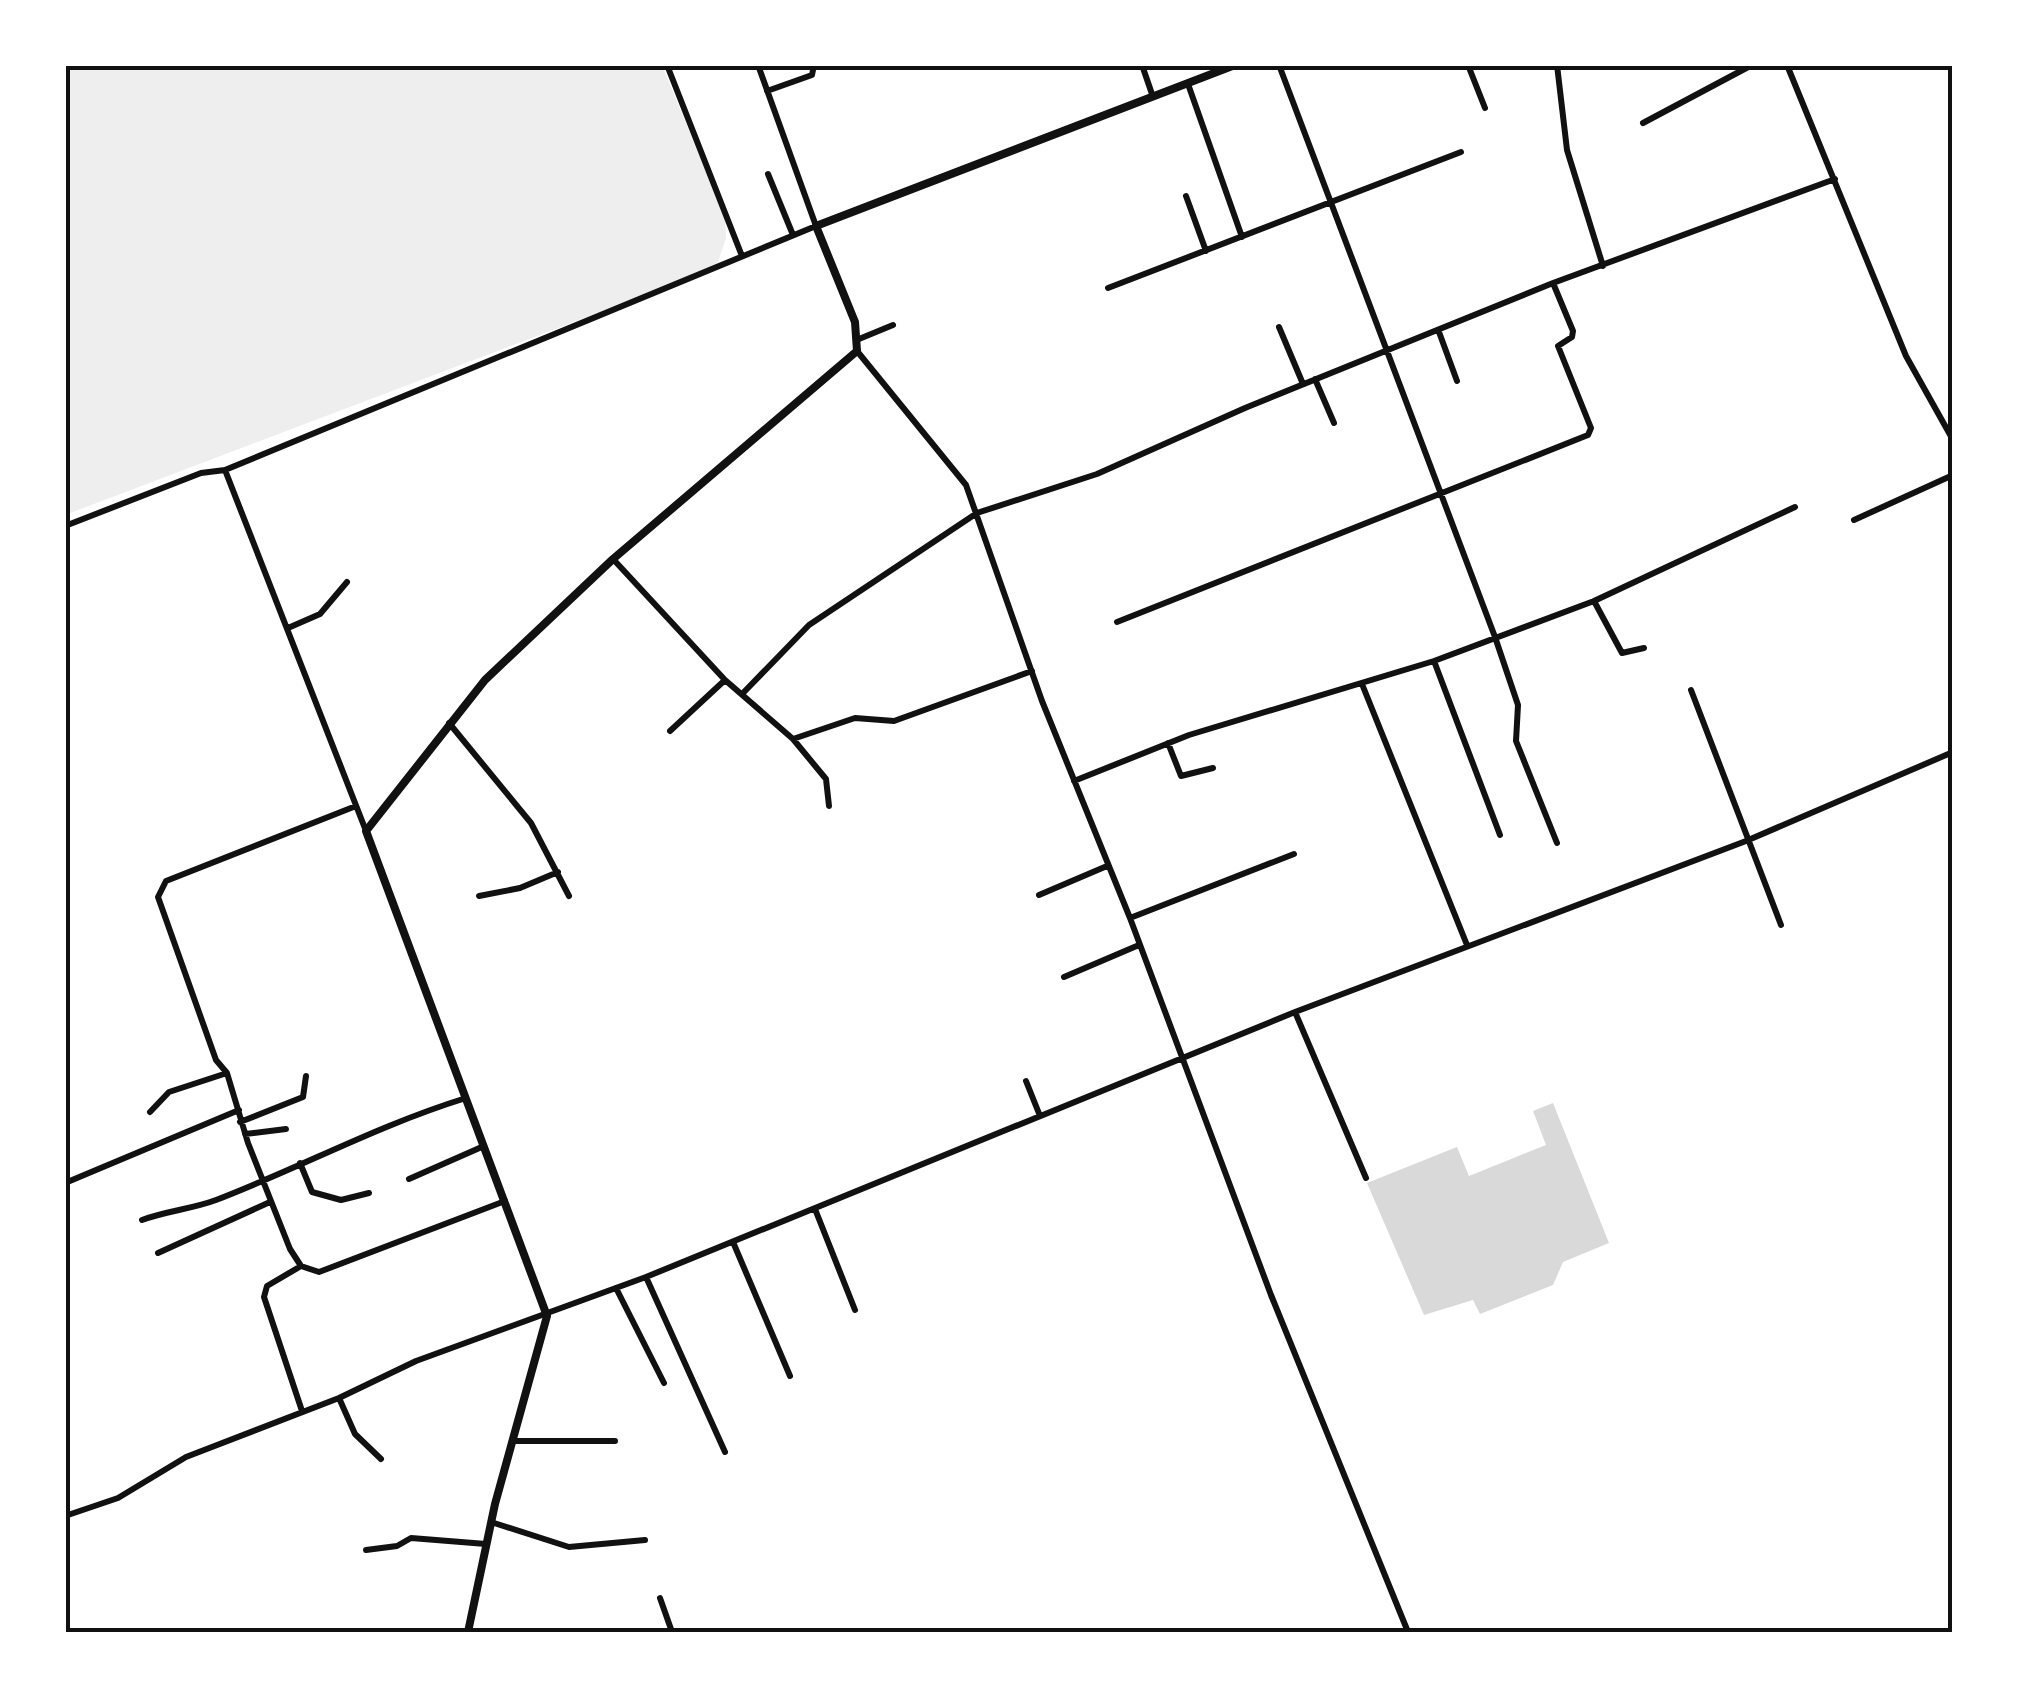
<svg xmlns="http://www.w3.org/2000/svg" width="2018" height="1697" viewBox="0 0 2018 1697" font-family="'Titillium Web',sans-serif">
<rect width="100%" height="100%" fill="#fff"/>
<path fill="#eee" d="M65 65H662L725 218 726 238 716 268 65 515Z"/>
<path fill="#d9d9d9" d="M1553 1103 1609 1243 1563 1262 1553 1285 1480 1314 1473 1300 1424 1315 1367 1183 1457 1147 1469 1176 1546 1145 1533 1111Z"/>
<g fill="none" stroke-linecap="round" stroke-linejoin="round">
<path stroke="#111" stroke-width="6" d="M667 65 742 256
M1142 65 1153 97
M1279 65 1495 637 1518 705 1516 741 1557 843
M1468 65 1485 108
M1557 65 1567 150 1603 266
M1787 65 1906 356 1953 440
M1188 84 1242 237
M767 91 812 75 814 65
M1643 123 1752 65
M768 174 793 235
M1186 196 1206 251
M1108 288 1461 152
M1279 327 1303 384
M1439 332 1457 381
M859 339 893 325
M857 351 966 485 1042 701 1130 918 1271 1295 1408 1632
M1315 379 1334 423
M225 470 816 226 758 65
M1854 520 1953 475
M65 526 201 473 225 470 366 831
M613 559 725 680 793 739 855 718 894 721 1032 671
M1594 601 1622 653 1644 648
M1117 622 1588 435 1591 428 1558 346 1572 337 1573 331 1553 283
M288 628 320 614 347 582
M1434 661 1500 835
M1362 684 1467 945
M1691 690 1781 925
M744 692 809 625 977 513 1097 474 1245 408 1553 283 1835 179
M449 723 531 823 569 896
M670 731 725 680
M793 739 826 779 829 806
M1168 743 1181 776 1213 768
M1074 781 1189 735 1434 661 1594 601 1795 507
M356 806 166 881 158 897 216 1060 227 1073 248 1143 290 1249 301 1266 319 1272 505 1201
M1039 895 1107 866
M479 896 520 888 558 872
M1130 918 1294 854
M1064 977 1139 945
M1295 1012 1366 1178
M1026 1081 1040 1116
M150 1112 169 1092 227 1073
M240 1122 303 1097 306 1076
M245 1134 286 1129
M300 1163 312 1192 341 1200 369 1193
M409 1179 484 1146
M65 1183 239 1110
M815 1209 855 1310
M142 1220C166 1211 192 1209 216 1200 302 1167 376 1126 466 1098
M733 1242 790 1376
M158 1253 270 1202
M301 1266 267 1286 264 1297 302 1411
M646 1277 725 1452
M616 1288 664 1383
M339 1398 355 1434 381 1459
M516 1441H615
M65 1516 118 1498 186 1457 339 1398 416 1361 646 1277 1295 1012 1746 841 1953 752
M491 1522 569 1547 645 1540
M366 1550 397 1546 411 1538 486 1544
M660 1598 672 1632"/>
<path stroke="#111" stroke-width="8" d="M468 1632 495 1504 547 1316 366 831 485 680 613 559 857 351 855 322 816 226 1235 65"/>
</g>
<rect width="2018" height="1697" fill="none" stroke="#ffffff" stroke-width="135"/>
<rect x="68" y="68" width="1882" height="1562" fill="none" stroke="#111" stroke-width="4"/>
</svg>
